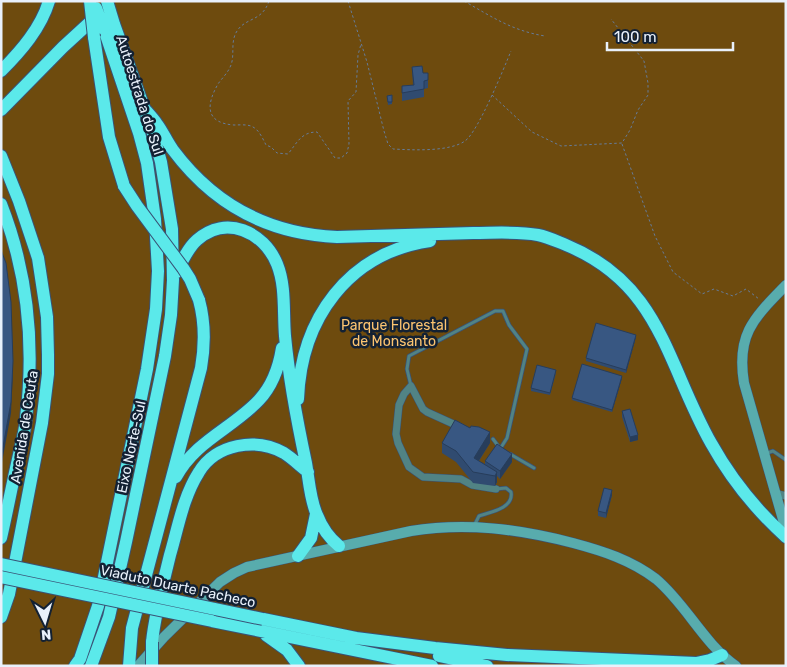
<svg xmlns="http://www.w3.org/2000/svg" width="787" height="667" viewBox="0 0 787 667" font-family="Rubik,sans-serif">
<rect width="100%" height="100%" fill="#1b3962"/>
<path fill="#6e4b0e" d="M1 1H786V666H1Z"/>
<g fill="none" stroke-linecap="round" stroke-linejoin="round">
<g stroke="#385377" stroke-width="4.5">
<path id="lane" d="M411 386 407 369 409 356 495 311H503L509 325 527 349 507 438 500 449
M493 439 499 447
M767 453 773 451 786 460
M510 454 534 468
M474 526 479 516C491 512 514 508 511 492L506 488 496 489"/>
</g>
<g stroke="#385377" stroke-width="8">
<path id="street" d="M460 427 427 412 423 409 411 386 404 394 399 405 396 434 398 443 409 467 423 477 461 479 472 485 496 489
M775 493 786 496"/>
</g>
<g stroke="#385377" stroke-width="11">
<path id="secondary" d="M786 285C754 318 736 334 744 383L786 530
M138 666 164 637 220 582 234 573 247 567 411 531C466 522 519 529 573 543 603 551 631 560 656 579 686 604 704 644 736 666"/>
</g>
<g stroke="#385377" stroke-width="14">
<path id="highway" d="M94 37 109 137 124 186
M1 71C21 51 41 28 49 1
M142 106C147 112 153 118 157 124 163 132 167 142 173 150 214 205 269 234 337 237 383 236 428 234 473 233 494 233 517 231 538 235 548 237 556 241 566 245 661 284 666 363 711 443 731 479 756 510 786 537
M1 110 63 47 99 14
M1 156 19 201 38 258 47 317 48 355V374L42 423 9 594 1 617
M1 204C28 273 35 344 26 418 25 432 21 446 18 459 12 485 7 512 1 538
M177 272C182 261 188 248 197 240 226 214 264 232 277 264 286 286 283 312 285 336 289 379 297 421 306 463 309 480 310 500 317 515 322 528 328 537 339 546
M298 399C301 319 348 253 430 241
M176 477C195 441 233 428 259 400 273 385 279 367 282 348
M298 556 311 538 316 514
M263 619 356 638
M212 621 432 666
M266 635 287 650 299 666
M348 637 435 648 507 655 696 663 710 660 722 655
M152 642C155 613 163 584 170 555 178 528 183 497 199 472 216 444 256 437 284 453 292 458 300 466 308 472
M439 656 487 666
M75 666 80 659 98 606 147 369 156 309 158 271 155 219 147 163 139 133 104 29
M91 666 109 617 126 542 165 356 171 315 173 280 172 229 161 162 153 133 114 24
M129 666 132 628 201 368C205 345 205 322 199 300"/>
</g>
<path stroke="#667c9a" stroke-width="1" stroke-dasharray="2.5 2.5" stroke-linecap="butt" d="M269 1C262 22 246 17 237 31 230 42 235 54 231 65 228 73 222 78 218 84 206 105 205 123 234 125 240 125 248 124 253 127 259 130 263 139 266 145L271 147 277 153 288 154C297 143 301 132 317 132L335 158H341L347 153 349 144 348 101 356 92 358 55 361 44
M348 1 367 62 384 131 388 144 393 149C412 150 449 152 465 141 478 132 504 68 511 51
M464 1C492 17 513 31 545 36
M492 95 532 132 561 146 622 143 630 130 638 110 648 95V83L644 61 611 19
M622 144 655 236 673 272 702 294 714 289 733 296 746 289 759 299"/>
<use href="#lane" stroke="#518384" stroke-width="3"/>
<use href="#street" stroke="#518384" stroke-width="7"/>
<use href="#secondary" stroke="#58acad" stroke-width="10"/>
<use href="#highway" stroke="#5be9ea" stroke-width="12"/>
<g stroke="#385377" stroke-width="14" stroke-linecap="butt">
<path id="highway-bridge" d="M90 1 94 37
M107 1 114 24
M96 8 104 29
M124 186 137 206 183 268 190 279 199 300
M1 564 263 619
M1 577 212 621
M152 666V642"/>
</g>
<use href="#highway-bridge" stroke="#5be9ea" stroke-width="12"/>
</g>
<path fill="#304b70" d="M412 67 423 73 428 80V88L424 89V97L402 101V86L413 85Z
M392 95V104L388 105 387 96Z
M636 337 626 373 586 361V358Z
M556 373 550 395 531 391V388Z
M622 378 612 412 572 400V398Z
M622 411 638 440 630 442 622 417Z
M442 443H490L479 461 485 464V461L512 462 500 479 497 476V482L495 486 473 483 456 462 442 453Z
M612 495 606 518 598 516V511Z"/>
<path fill="#273d5b" d="M636 335V337L626 373V370Z
M13 371 11 413 1 468V458Z
M622 376V378L612 412V410Z
M490 432V443L474 468V458Z
M638 435V440L630 442V437Z
M512 454V462L500 479V471Z
M497 472V482L495 486V476Z
M612 490V495L606 518V513Z"/>
<path fill="#385782" stroke="#273d5b" d="M422 66 423 73H428V80L424 81V89L402 93V86L414 85 412 67Z
M392 95V102H388L387 96Z
M1 250 6 263 11 302 13 361 11 402 1 458Z
M596 323 636 335 626 370 586 358Z
M582 364 622 376 612 410 572 398Z
M537 365 556 370 550 393 531 388Z
M630 409 638 435 630 437 622 411Z
M455 420 470 428 471 426 479 427 490 432 474 458 497 472 495 476 473 472 456 451 442 443Z
M497 444 512 454 500 471 485 461Z
M604 488 612 490 606 513 598 511Z"/>
<g text-anchor="middle" stroke-width="5" stroke-linejoin="round" paint-order="stroke">
<g font-size="14" fill="#e9f1fb" stroke="#132133">
<text transform="translate(140 95) rotate(72)" y="5">Autoestrada do Sul</text>
<text transform="translate(24 427) rotate(-81)" y="5">Avenida de Ceuta</text>
<text transform="translate(131 447) rotate(-78)" y="5">Eixo Norte-Sul</text>
<text transform="translate(178 586) rotate(12)" y="5">Viaduto Duarte Pacheco</text>
</g>
<g font-size="14" fill="#fcc470" stroke="#132133">
<text x="394" y="330">Parque Florestal<tspan x="394" dy="16">de Monsanto</tspan></text>
</g>
</g>
<rect width="787" height="667" fill="none" stroke="#e9f1fb" stroke-width="5"/>
<g transform="translate(45 622) rotate(175)" stroke="#132133" stroke-width="4" paint-order="stroke">
<path d="M0-4L9 19L0 12L-9 19Z" fill="#e9f1fb"/>
<text y="-8" font-size="14" font-weight="bold" text-anchor="middle" fill="#e9f1fb">N</text>
</g>
<path d="M607 42v8h126v-8" fill="none" stroke="#e9f1fb" stroke-width="2.5"/>
<text x="614" y="42" font-size="15" fill="#e9f1fb" stroke="#132133" stroke-width="4" paint-order="stroke">100 m</text>
</svg>
